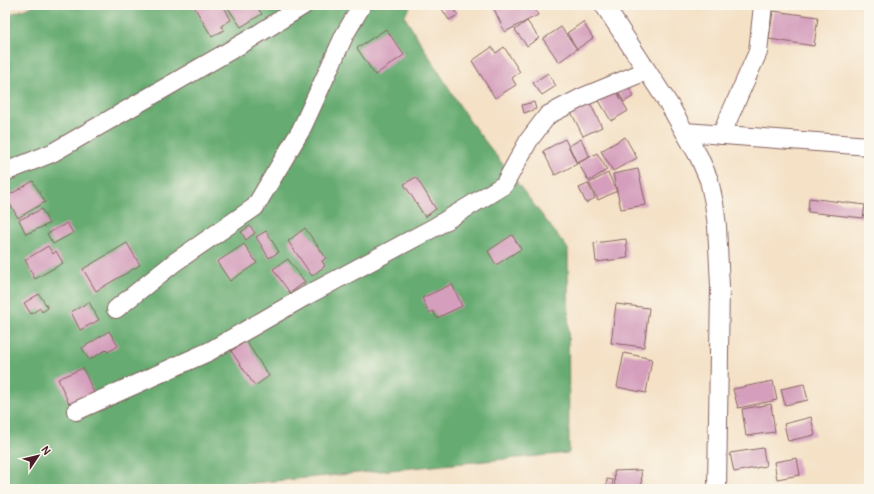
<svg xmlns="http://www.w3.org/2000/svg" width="874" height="494" viewBox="0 0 874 494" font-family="Pangolin,sans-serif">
<rect width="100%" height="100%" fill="#fbf7ec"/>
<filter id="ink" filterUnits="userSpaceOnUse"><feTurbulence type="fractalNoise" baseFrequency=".025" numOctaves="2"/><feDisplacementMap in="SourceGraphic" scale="8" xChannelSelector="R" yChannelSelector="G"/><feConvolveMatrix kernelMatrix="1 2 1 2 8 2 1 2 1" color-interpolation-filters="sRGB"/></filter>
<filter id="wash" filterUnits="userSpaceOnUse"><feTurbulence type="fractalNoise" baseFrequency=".012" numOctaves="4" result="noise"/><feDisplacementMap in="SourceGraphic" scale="16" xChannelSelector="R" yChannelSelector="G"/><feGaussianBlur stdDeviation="0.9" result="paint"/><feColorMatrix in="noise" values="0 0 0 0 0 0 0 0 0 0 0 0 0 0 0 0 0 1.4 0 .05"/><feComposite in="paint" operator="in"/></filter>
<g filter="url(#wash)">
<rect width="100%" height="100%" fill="#f4e1c6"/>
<path fill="#66ab71" stroke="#58654e" d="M36 5H412L404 16 468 119 568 249 569 453 191 489H5V16Z"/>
<g id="blocks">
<path fill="#d49ebc" d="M193 5H223L231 20 221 26 224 30 212 37Z
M226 5H259L257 7 262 14 241 27Z
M447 5H452L458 15 449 20 442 9Z
M492 5H533L538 15 505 32Z
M773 11 818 17 814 46 769 39Z
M527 21 539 38 527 46 515 30Z
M583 22 593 38 577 49 567 33Z
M561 27 577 49 559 62 543 39Z
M386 29 404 55 375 75 357 48Z
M492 47 496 53 504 47 520 72 512 78 516 85 495 98 472 61Z
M548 73 556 86 542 95 533 83Z
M627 84 634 96 624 102 617 90Z
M615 89 628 111 611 121 598 99Z
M589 101 602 127 583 136 570 110Z
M534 102 536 109 524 113 522 105Z
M625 137 637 158 613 171 601 151Z
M565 139 577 164 555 175 543 151Z
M581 139 590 157 577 163 569 146Z
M597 153 607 170 589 181 578 163Z
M638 169 646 205 621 209 613 174Z
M608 173 617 191 598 200 589 183Z
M416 177 436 209 425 217 404 184Z
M33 181 45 202 18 218 6 197Z
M588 184 595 198 586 203 579 188Z
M809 198 865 205 863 218 808 212Z
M42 209 49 224 26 234 19 220Z
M67 223 73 233 53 244 47 234Z
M250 226 255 233 246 240 241 232Z
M305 228 326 258 322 261 325 266 312 276 288 241Z
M266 231 279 252 269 258 256 237Z
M512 235 521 249 496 265 488 251Z
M626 239 628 258 596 262 594 243Z
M127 243 140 265 96 291 83 269Z
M244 244 257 263 230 281 217 262Z
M48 246 53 254 56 251 63 263 35 279 25 260Z
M288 259 305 282 290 293 273 269Z
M452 284 462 306 437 318 433 311 429 313 422 298Z
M39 294 48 308 42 312 40 308 31 314 24 303Z
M89 302 99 320 80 330 71 312Z
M616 304 649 308 644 347 611 343Z
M109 331 118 346 108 352 106 350 89 360 82 348Z
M246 341 269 376 255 386 231 351Z
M624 353 652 359 646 393 617 387Z
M83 368 94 393 69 404 58 379Z
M773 381 777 400 738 408 733 389Z
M804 384 808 400 785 405 781 389Z
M771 404 775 432 746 436 742 409Z
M811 417 815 435 788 441 784 424Z
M763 448 766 466 734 472 730 453Z
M797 458 800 475 777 479 774 462Z
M641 470 642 489H615L614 471Z
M607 479 613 480 612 489H606Z"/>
</g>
</g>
<g filter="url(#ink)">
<use href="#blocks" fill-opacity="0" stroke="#866361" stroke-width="1"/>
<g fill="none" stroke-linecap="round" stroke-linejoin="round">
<g stroke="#866361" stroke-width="20">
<path id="minor" d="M604 5 670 106 699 157 709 180 714 203 717 226 720 286 717 489
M685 132 869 146
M721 135 758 52 763 5
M5 172 52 153 250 39 304 5
M116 309 175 262 255 207 301 130 345 34 362 5
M76 411 210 351 304 297 435 227 504 185 529 140 548 115 583 97 646 71"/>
</g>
<use href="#minor" stroke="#fff" stroke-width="18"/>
</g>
</g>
<rect width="874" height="494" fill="none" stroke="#fbf7ec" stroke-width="20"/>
<g transform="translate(38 456) rotate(55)" stroke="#fbf7ec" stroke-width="3" paint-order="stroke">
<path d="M0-3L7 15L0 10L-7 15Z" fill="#4a1f2b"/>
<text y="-6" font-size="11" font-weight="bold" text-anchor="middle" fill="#4a1f2b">N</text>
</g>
</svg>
